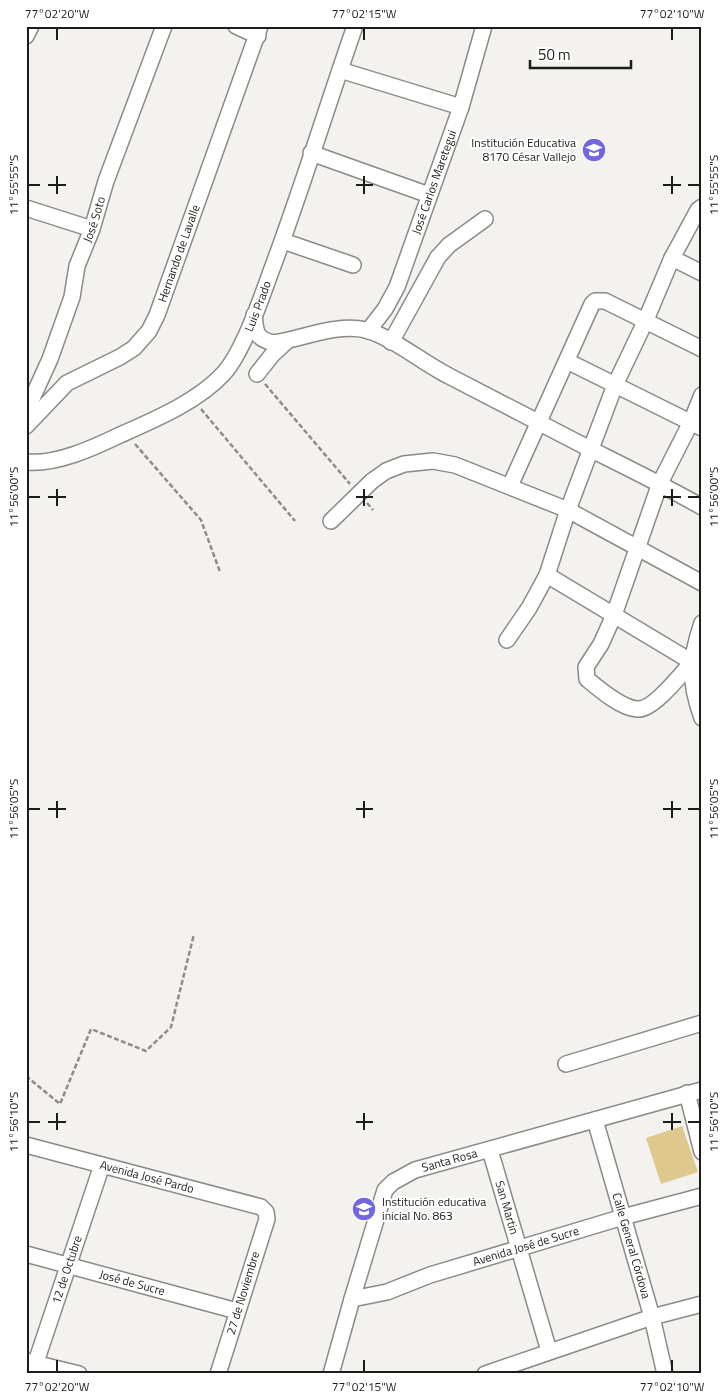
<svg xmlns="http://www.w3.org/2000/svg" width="728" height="1400" viewBox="0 0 728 1400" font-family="'Titillium Web',sans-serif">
<rect width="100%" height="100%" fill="#f4f2ee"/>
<path fill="#dec88d" d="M682 1126 698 1172 661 1184 646 1138Z"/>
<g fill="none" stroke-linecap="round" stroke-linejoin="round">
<g stroke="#8b8a87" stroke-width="18">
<g id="minor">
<path d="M236 26 258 36"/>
<path d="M26 36 31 26"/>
<path d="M340 70 461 107"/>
<path d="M311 153 429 195"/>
<path d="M26 208 92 229"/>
<path d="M283 241 353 265"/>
<path d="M672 258 702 273"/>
<path d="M254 315C256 332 255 338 273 343 302 339 336 323 366 330 392 337 423 363 449 376 496 400 543 425 590 449 628 468 665 486 702 507"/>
<path id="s1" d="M368 331 385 309 397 287 461 107 484 26"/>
<path d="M391 342 438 257 449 245 485 219"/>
<path d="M567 361 702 428"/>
<path d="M257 374 272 355 286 342"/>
<path id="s2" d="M26 412 50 359 72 297 77 266 92 229 106 181 164 26"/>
<path id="s3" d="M26 426 67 383 120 357 134 348 149 331 157 315 260 26"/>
<path id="s4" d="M26 462C56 465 93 448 120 435 154 420 199 401 224 373 243 351 260 302 270 274 301 192 326 109 355 26"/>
<path d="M510 486 592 304 595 301H605L702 349"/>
<path d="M331 521 372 481 386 471 404 464 433 461 455 465 568 510 702 583"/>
<path d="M547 575 692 662C682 673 653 711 637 709 621 708 599 689 587 679L586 667 601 644 614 615 660 483 691 422 702 395"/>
<path d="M702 623C689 661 689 681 702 718"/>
<path d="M507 640 529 608 547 575 568 510 615 385 645 322 672 258 698 210 702 207"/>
<path d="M566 1064 702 1023"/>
<path d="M687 1093 702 1152"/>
<path id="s5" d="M595 1120 652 1317 665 1374"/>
<path id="s6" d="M26 1145 261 1207 266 1212 267 1219 218 1374"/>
<path id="s7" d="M490 1150 549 1351"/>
<path id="s8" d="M26 1254 237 1311"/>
<path id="s9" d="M352 1299 387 1292 430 1275 623 1217 702 1196"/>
<path d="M26 1361 79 1374"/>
<path id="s10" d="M32 1374 102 1165"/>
<path id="s11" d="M331 1374 352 1299 385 1190 393 1182 415 1170 702 1090"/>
<path d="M485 1374 652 1317 702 1304"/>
</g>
</g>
<path stroke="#8d8c89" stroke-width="2.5" stroke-dasharray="5 2.5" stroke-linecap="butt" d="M265 384 350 484
M201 409 295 521
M135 444 201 520 220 572
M367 503 373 510
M26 1076 60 1104 91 1029 146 1051 171 1027 194 934"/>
<use href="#minor" stroke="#fff" stroke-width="15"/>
</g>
<path fill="none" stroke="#1c1c1a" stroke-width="2" d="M57 28V40M364 28V40M672 28V40M57 176V194M364 176V194M672 176V194M28 185H40M48 185H66M356 185H373M663 185H681M688 185H700M57 489V506M364 489V506M672 489V506M28 497H40M48 497H66M356 497H373M663 497H681M688 497H700M57 801V818M364 801V818M672 801V818M28 809H40M48 809H66M356 809H373M663 809H681M688 809H700M57 1113V1130M364 1113V1130M672 1113V1130M28 1122H40M48 1122H66M356 1122H373M663 1122H681M688 1122H700M57 1360V1372M364 1360V1372M672 1360V1372"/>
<defs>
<g id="school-disc" transform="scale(1.25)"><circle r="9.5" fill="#7366e1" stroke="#fff"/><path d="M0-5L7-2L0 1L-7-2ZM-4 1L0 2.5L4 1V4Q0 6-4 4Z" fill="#fff"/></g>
</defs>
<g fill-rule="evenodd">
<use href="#school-disc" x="594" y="150"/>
<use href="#school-disc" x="364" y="1209"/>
</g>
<g text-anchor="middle" stroke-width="4" stroke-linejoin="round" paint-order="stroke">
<g font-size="12" fill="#1c1c1a" stroke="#fff" text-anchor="end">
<text x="576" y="147">Institución Educativa<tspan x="576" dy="14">8170 César Vallejo</tspan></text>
<text x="382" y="1206" text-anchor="start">Institución educativa<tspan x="382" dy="14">inicial No. 863</tspan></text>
</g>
<g font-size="12" fill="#1c1c1a" stroke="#fff">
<text dy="4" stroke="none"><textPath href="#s1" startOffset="164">José Carlos Maretegui</textPath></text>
<text dy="4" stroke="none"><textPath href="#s2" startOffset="205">José Soto</textPath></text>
<text dy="4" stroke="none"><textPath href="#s3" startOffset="241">Hernando de Lavalle</textPath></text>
<text dy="4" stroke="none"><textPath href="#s4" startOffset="296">Luis Prado</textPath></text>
<text dy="4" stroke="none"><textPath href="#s11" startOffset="264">Santa Rosa</textPath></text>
<text dy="4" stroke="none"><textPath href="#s6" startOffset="125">Avenida José Pardo</textPath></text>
<text dy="4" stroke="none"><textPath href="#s7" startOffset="60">San Martin</textPath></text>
<text dy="4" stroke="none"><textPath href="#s9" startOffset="182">Avenida José de Sucre</textPath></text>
<text dy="4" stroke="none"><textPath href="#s5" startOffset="131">Calle General Córdova</textPath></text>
<text dy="4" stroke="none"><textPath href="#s10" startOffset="110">12 de Octubre</textPath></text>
<text dy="4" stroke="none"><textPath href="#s8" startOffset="110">José de Sucre</textPath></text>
<text transform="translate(243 1293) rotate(-73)" y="4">27 de Noviembre</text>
</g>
</g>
<rect width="728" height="1400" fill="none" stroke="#ffffff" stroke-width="55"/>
<path d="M530 60v8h101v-8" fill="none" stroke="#1c1c1a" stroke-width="2.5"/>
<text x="538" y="60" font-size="15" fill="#1c1c1a" stroke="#ffffff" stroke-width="4" paint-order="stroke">50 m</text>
<rect x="28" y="28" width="672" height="1344" fill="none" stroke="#1c1c1a" stroke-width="2"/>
<g font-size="12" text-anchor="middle" fill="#1c1c1a">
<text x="57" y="18">77°02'20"W</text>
<text x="364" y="18">77°02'15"W</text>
<text x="672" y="18">77°02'10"W</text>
<text transform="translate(14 185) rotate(-90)" y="4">11°55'55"S</text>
<text transform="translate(714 185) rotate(-90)" y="4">11°55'55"S</text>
<text transform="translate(14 497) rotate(-90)" y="4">11°56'00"S</text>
<text transform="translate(714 497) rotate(-90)" y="4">11°56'00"S</text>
<text transform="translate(14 809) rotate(-90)" y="4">11°56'05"S</text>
<text transform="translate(714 809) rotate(-90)" y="4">11°56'05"S</text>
<text transform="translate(14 1122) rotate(-90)" y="4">11°56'10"S</text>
<text transform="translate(714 1122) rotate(-90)" y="4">11°56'10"S</text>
<text x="57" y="1391">77°02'20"W</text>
<text x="364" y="1391">77°02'15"W</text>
<text x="672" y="1391">77°02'10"W</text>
</g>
</svg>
